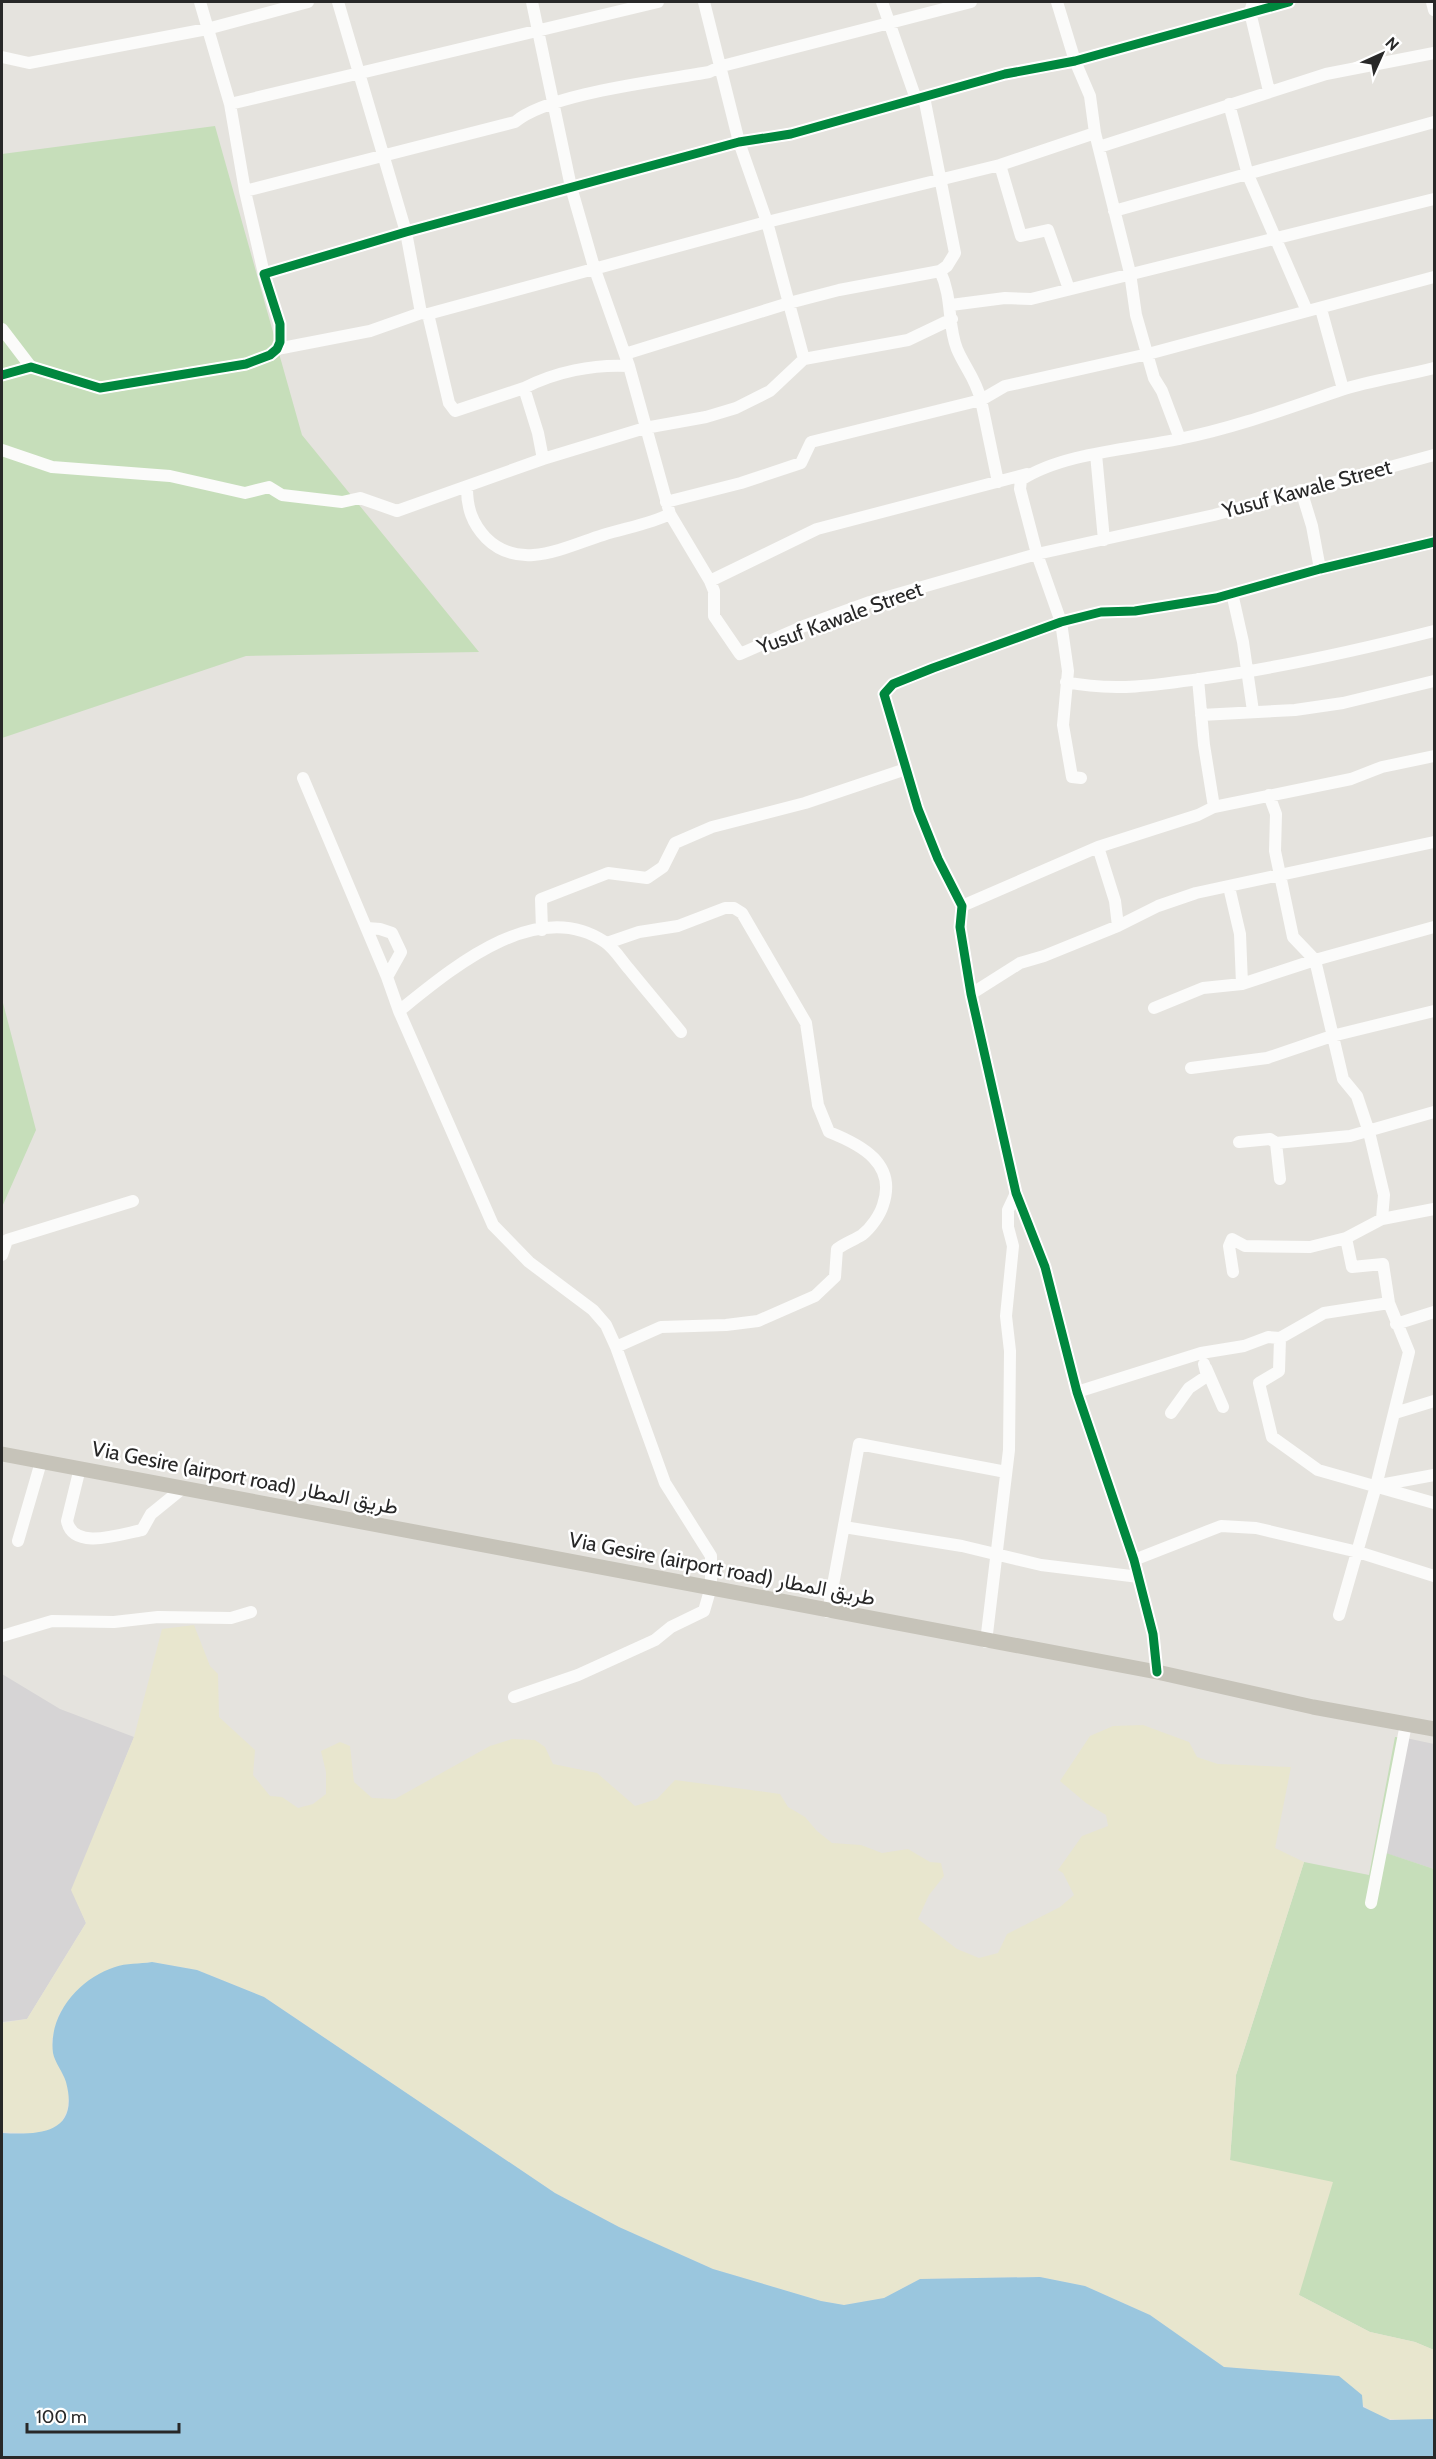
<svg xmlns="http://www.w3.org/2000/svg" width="1436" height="2459" viewBox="0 0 1436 2459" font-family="Cabin,Vazirmatn,sans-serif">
<rect width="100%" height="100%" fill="#e5e3de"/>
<path fill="#d6d4d5" d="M2 1674 60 1709 134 1737 72 1890 86 1923 27 2019 2 2022Z
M1406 1738 1434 1744V1869L1382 1852Z"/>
<path fill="#c6deba" d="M215 126 302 435 479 652 246 656 2 738V154Z
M2 999 36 1130 2 1207Z
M1395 1737 1406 1738 1383 1852 1434 1869V2350L1415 2342 1370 2332 1299 2295 1230 2160 1236 2075 1304 1862 1369 1875Z"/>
<path fill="#e8e6ce" d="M194 1625 210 1666 218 1674 219 1717 255 1750 253 1775 270 1796 282 1797 298 1808 313 1804 326 1794V1772L321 1751 340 1742 350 1746 354 1782 372 1798 395 1799 490 1746 512 1739 535 1740 545 1747 553 1764 597 1773 635 1806 657 1799 675 1780 780 1794 788 1807 805 1817 817 1831 832 1843 861 1845 882 1853 908 1849 930 1862 941 1863 944 1876 929 1895 918 1919 957 1949 979 1958 998 1953 1007 1934 1060 1907 1074 1895 1063 1873 1058 1870 1082 1836 1108 1826 1106 1815 1086 1803 1060 1781 1090 1736 1113 1726 1143 1725 1189 1742 1197 1757 1218 1764 1291 1767 1275 1848 1304 1862 1236 2075 1230 2160 1333 2182 1299 2295 1370 2332 1415 2342 1434 2350V2419C1378 2421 1374 2422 1339 2376L1224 2367 1150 2315 1085 2286 1040 2277 920 2279 884 2298 844 2305 821 2301 713 2269 619 2227 555 2193 264 1997 197 1970 152 1962 116 1967 70 1999 59 2014 52 2040 54 2056 66 2080 69 2096 67 2111 60 2125 50 2131 38 2134 2 2132V2023L27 2019 86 1923 71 1890 134 1737 162 1629Z"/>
<path fill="#9ac6de" d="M152 1962 197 1970 264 1997 555 2193 619 2227 713 2269 821 2301 844 2305 884 2298 920 2279 1040 2277 1085 2286 1150 2315 1224 2367 1339 2376 1362 2395 1363 2407 1390 2420 1434 2419V2457H2V2133C39 2135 80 2134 66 2082 63 2072 55 2063 53 2053 48 2014 80 1978 115 1967 126 1963 140 1964 152 1962Z"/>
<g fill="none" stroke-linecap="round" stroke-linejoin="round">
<path stroke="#fbfbfa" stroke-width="12" d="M200 2 230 104 245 191 264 274
M338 2 406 232 421 313
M532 2 571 187 594 267 629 366 670 514 710 581 714 591V616L740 654 804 626 870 602 1037 554 1214 515 1434 455
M882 2 916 99
M1057 2 1075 61 1090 96 1095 133 1130 273 1136 315 1154 378 1162 391 1180 439
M1253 2 1250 12 1269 91
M1432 2 1434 10
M2 57 29 63 207 29 308 2
M230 104 658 2
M1229 104 1248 175 1307 311
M1099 147 1326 74 1434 53
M1000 165 1021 236 1048 230 1069 289
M245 191 515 122C549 93 661 81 709 72L722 66 971 2
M1114 211 1434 122
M940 271C953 298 947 324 957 349 965 368 975 377 981 400L1005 386 1148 354 1434 277
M951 305 1005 298 1031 299 1434 199
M1321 309 1343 389
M428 314 449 403 455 411 524 388 538 433 543 459
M2 329 31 367
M277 349 370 331 421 313 428 314 767 222 1000 165 1095 133
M625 354 789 303 839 290 940 271 947 266 955 253 924 97
M804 359 908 340 952 319
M2 375 31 367 100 388 246 364 270 355 277 349 280 342V324L264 274 406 232 739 142 791 134 1005 74 1075 61 1289 2
M524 388C555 372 593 364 629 366
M2 450 52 467 170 476 245 493 269 487 282 495 342 502 360 498 397 511 543 459 645 428 706 417 736 408 770 391 804 359 767 222 739 142 704 2
M1096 454 1104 540
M467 488C467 508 472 523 486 538 520 572 565 547 603 535 625 528 650 524 670 514
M1301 490 1312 526 1320 569
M666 502 741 483 801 463 811 442 981 400 998 482
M710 581 817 529 1027 474
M1232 593 1243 642 1253 711
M1198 679 1204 745 1214 807
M1066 682C1113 692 1159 685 1206 678 1283 667 1359 650 1434 631
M1201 715 1295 710 1343 703 1434 681
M303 778 387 977 399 1011 493 1225 529 1262 593 1310 606 1325 616 1347 665 1483 711 1556V1587L704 1611 671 1627 655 1640 578 1675 514 1697
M1081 778 1072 777 1063 725 1068 671 1061 622 1037 554 1020 489 1021 480C1062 453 1132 449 1179 439 1235 428 1288 408 1341 390 1371 380 1404 376 1434 368
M1269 795 1276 814 1275 851 1293 937 1315 960 1343 1079 1357 1096 1369 1132 1384 1195 1382 1219
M1098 847 1115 901 1118 926
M1229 887 1240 934 1242 984
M962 906 1098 847 1198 815 1214 807 1351 779 1382 767 1434 756
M367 928 380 929 392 933 401 952 387 977
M542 930 541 899 608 873 647 878 663 867 675 843 712 827 805 803 906 769
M607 943 639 932 678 926 725 908H734L742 913 806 1023 818 1105 829 1132C862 1145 897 1164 883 1205 880 1215 871 1228 862 1235 854 1240 845 1243 837 1249L835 1277 815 1296 758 1321 726 1325 661 1327 616 1347
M971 994 1020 963 1044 956 1118 926 1158 906 1196 893 1434 842
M1154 1008 1203 988 1242 984 1315 960 1434 927
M399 1011C449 971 536 895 605 942 614 948 622 961 629 969 646 990 664 1011 681 1032
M1191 1068 1267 1058 1332 1036 1434 1011
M1239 1142 1270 1139 1276 1143 1350 1136 1434 1112
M1276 1143 1280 1179
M2 1255 7 1240 133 1201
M1233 1272 1229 1246 1232 1239 1245 1246 1310 1247 1346 1238 1382 1219 1434 1209
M1396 1324 1434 1312
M1280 1338 1279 1371 1259 1383 1272 1437 1318 1470 1434 1503
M1206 1368 1223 1407
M1077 1392 1201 1353 1244 1346 1268 1337 1280 1338 1324 1313 1389 1303
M1171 1413 1189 1388 1207 1376 1204 1364
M1395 1413 1434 1401
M80 1468 67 1521C73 1551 121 1534 142 1530L151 1514 183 1488
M1380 1485 1434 1475
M844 1527 962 1546 1041 1565 1139 1577
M18 1541 41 1462
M1134 1560 1221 1526 1256 1528 1358 1552 1434 1576
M828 1612 859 1444 1006 1472
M1339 1615 1376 1486 1409 1352 1389 1303 1383 1264 1352 1267 1346 1238
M2 1636 52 1621 114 1622 158 1617 231 1618 251 1612
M986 1642 1009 1450 1010 1351 1006 1316 1013 1246 1008 1227V1210L1016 1193
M1157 1672 1153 1634 1134 1560 1077 1392 1045 1267 1016 1193 971 994 960 927 962 906 938 859 918 809 884 694 893 684 933 668 1061 622 1101 612 1135 611 1216 598 1320 569 1434 542
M1371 1903 1406 1724"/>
<path stroke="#c6c3b9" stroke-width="15" d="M2 1454 1157 1672 1313 1707 1434 1729"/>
<g stroke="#fff" stroke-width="13">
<path id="cycleway" d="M2 375 31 367 100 388 246 364 270 355 277 349 280 342V324L264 274 406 232 739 142 791 134 1005 74 1075 61 1289 2
M1157 1672 1153 1634 1134 1560 1077 1392 1045 1267 1016 1193 971 994 960 927 962 906 938 859 918 809 884 694 893 684 933 668 1061 622 1101 612 1135 611 1216 598 1320 569 1434 542"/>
</g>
<use href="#cycleway" stroke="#00873e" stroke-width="9"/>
</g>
<g text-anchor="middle" stroke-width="5" stroke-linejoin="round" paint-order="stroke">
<g font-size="21" fill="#282828" stroke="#fff">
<text transform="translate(1307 489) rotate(-15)" y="7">Yusuf Kawale Street</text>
<text transform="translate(840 618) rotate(-20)" y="7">Yusuf Kawale Street</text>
<text transform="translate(245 1478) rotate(11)" y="7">Via Gesire (airport road) طريق المطار</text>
<text transform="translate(722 1569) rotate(11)" y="7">Via Gesire (airport road) طريق المطار</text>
</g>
</g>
<rect width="1436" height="2459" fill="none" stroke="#282828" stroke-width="6"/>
<g transform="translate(1382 54) rotate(45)" stroke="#ffffff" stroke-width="4.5" paint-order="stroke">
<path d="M0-4.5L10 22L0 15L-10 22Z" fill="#282828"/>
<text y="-9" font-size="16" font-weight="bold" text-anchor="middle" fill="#282828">N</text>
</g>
<path d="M27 2423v9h152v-9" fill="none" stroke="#282828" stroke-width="3"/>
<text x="36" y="2423" font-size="18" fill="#282828" stroke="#ffffff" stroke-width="4.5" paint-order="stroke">100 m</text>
</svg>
